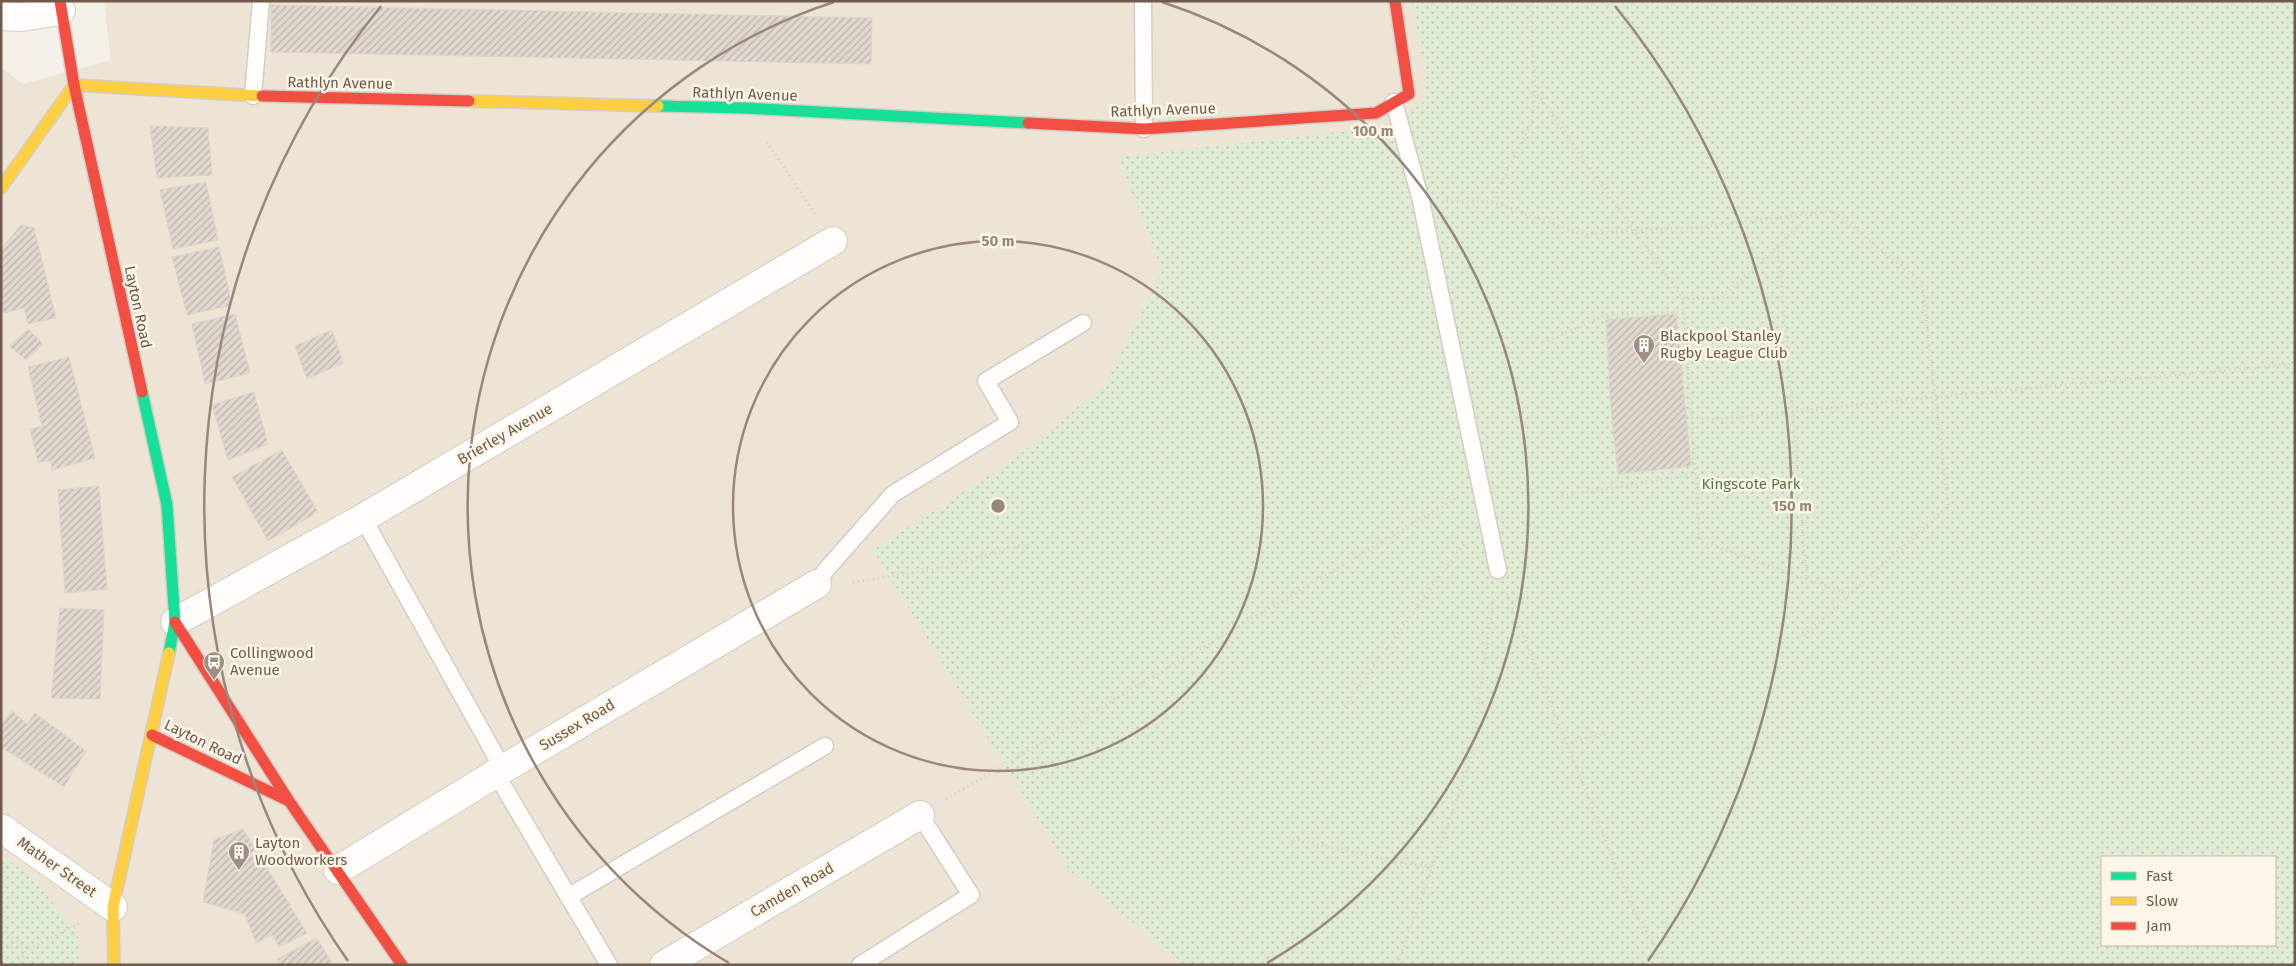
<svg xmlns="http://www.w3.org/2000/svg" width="2296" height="966" viewBox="0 0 2296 966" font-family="'Fira Sans',sans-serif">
<defs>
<pattern id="park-dots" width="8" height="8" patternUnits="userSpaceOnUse" patternTransform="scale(1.25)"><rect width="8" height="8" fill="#e0ebd4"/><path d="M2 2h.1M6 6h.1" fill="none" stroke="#bac1ae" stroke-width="1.8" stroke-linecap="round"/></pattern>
<pattern id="building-hatch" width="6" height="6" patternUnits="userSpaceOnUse" patternTransform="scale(1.25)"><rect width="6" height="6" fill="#e1d9d0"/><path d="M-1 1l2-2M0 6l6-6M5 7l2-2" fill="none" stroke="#bbb3ab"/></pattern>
</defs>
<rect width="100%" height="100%" fill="#f5f1e8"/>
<path fill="#eee4d6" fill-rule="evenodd" d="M104 1H2295V965H1V67L23 84 111 60ZM2102 857H2275V945H2102Z"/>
<path fill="url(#park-dots)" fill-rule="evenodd" d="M1412 1H2295V965H1184L1069 870 873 550 1013 460 1105 385 1162 270 1118 157 1384 127 1423 102 1427 81ZM2102 857H2275V945H2102Z
M1 854 37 882 78 937 79 965H1Z"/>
<path fill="url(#building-hatch)" stroke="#ddd4cb" d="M271 5 872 18 871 64 271 52Z
M150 126 208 128 212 175 157 178Z
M206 182 218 240 173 249 160 190Z
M21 225 34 228 56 318 28 324 24 308 4 313 1 302V249Z
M219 247 232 305 187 315 172 257Z
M235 314 250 373 205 384 192 324Z
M1676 314 1691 466 1618 474 1611 408 1606 320Z
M28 329 43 344 26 360 9 346Z
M332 330 343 363 307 379 295 346Z
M69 357 95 458 52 470 51 461 38 462 30 429 42 426 28 367Z
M254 392 268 444 228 460 212 405Z
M282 450 318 512 268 541 232 477Z
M99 486 107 589 65 593 58 490Z
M60 608 104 610 100 699 51 698Z
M12 711 27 724 35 713 86 751 64 787 1 747V725Z
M243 829 307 933 279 947 273 935 256 943 245 914 203 902 214 840Z
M317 938 333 965H280L277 959Z"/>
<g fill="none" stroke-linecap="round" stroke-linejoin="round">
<g stroke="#d3cdc5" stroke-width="19">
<path id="lane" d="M1143 1 1144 129
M253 96 261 1
M1394 102 1421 201 1498 570
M363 518 503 769
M817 584 825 571 893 494 1010 422 986 381 1083 323
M496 774 609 965
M568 897 825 746
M860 965 971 895 920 815"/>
</g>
<g stroke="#d3cdc5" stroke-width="30">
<path id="street" d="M1 16 22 17 61 11
M175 622 363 518 833 241
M1 828 113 907
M338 870 503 769 817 584
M664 965 920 815"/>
</g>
<g stroke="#d4cdc5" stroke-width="14">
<path id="fast" d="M658 106 744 108 1028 123
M142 392 167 505 175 622 169 653"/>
</g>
<g stroke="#d4cdc5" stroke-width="14">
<path id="slow" d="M469 101 658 106
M1 188 74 85 262 96
M114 965 113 907 169 653"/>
</g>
<g stroke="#d4cdc5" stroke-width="14">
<path id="jam" d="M60 1 74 85 142 392
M262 96 469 101
M1028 123 1144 129 1376 113 1409 94 1395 1
M175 622 289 801 402 965
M152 735 289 801"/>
</g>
<path stroke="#d6d0ca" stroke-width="3" stroke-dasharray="1 4" stroke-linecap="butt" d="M1535 91 1683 299 1700 541 1852 595
M767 142 815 214
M1447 201 1492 202 1532 121 1535 91 1530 1
M1492 202 1585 235 1632 230 1693 228 1834 211 1922 283 1948 506 1803 637
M1778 246 1807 579
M1683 299 1722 298 1812 214
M1543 343 1606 315 1684 312
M1692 418 1715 420 1935 397 2295 364
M1562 496 1696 474
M853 582 937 569 1024 544
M1507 594 1632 907 1666 965
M1344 706 1464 544
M1566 744 1608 732
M946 799 1455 499
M1293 839 1406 864 1432 866
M1 929 28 949
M1 945 27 949
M17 965 28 949 80 923
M1397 965 1470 763 1494 595"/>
<use href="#lane" stroke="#fefdfc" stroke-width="16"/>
<use href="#street" stroke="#fefdfc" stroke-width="28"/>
<use href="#fast" stroke="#16e098" stroke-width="11"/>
<use href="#slow" stroke="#ffcf43" stroke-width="11"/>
<use href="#jam" stroke="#f24e42" stroke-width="11"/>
</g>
<g fill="none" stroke="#98877a" stroke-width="2.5">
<circle cx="998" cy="506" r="265"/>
<path d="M729 963A530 530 0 0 1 834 2M1162 2A530 530 0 0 1 1267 963"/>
<path d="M348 961A794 794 0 0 1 381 6M1615 6A794 794 0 0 1 1648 961"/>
</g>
<defs>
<g id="building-pin" transform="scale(1.125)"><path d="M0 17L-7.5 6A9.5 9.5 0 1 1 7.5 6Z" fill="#9f8f82" stroke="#fdf6e8"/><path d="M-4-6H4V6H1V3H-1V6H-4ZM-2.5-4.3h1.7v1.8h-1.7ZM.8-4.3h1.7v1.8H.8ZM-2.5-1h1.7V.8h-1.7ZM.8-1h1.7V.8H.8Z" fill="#fff"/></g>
<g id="bus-pin" transform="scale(1.125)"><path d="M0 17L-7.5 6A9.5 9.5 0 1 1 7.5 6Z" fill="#9f8f82" stroke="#fdf6e8"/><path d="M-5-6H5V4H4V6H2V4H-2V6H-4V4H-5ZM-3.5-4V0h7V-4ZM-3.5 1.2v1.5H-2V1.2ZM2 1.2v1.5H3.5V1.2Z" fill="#fff"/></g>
</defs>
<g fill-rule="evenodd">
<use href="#building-pin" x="1644" y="345"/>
<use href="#bus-pin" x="214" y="662"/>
<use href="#building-pin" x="239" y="852"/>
</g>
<g text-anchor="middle" stroke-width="5" stroke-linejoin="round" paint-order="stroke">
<g font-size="15" fill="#705a4b" stroke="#fdf6e8">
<text transform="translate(340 83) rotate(1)" y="5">Rathlyn Avenue</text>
<text transform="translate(745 94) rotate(2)" y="5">Rathlyn Avenue</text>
<text transform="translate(1163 110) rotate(-2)" y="5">Rathlyn Avenue</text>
<text transform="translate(138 307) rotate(78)" y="5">Layton Road</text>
<text transform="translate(505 434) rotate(-30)" y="5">Brierley Avenue</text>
<text transform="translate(577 725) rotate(-31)" y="5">Sussex Road</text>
<text transform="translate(203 742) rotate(26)" y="5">Layton Road</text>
<text transform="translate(57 867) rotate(35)" y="5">Mather Street</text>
<text transform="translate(792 890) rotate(-30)" y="5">Camden Road</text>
</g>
<g font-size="15" fill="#705a4b" stroke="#fdf6e8" text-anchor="start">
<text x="1660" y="341">Blackpool Stanley<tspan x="1660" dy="17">Rugby League Club</tspan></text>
<text x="230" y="658">Collingwood<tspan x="230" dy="17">Avenue</tspan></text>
<text x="255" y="848">Layton<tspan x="255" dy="17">Woodworkers</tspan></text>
</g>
<g font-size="15" fill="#537a47" stroke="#fdf6e8">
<text x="1751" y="489">Kingscote Park</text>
</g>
</g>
<circle cx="998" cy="506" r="8" fill="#98877a" stroke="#fdf6e8" stroke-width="2.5"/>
<g font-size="15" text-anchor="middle" font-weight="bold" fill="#98877a" stroke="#fdf6e8" stroke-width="5" stroke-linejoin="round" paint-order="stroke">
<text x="1373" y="136">100 m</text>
<text x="998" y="246">50 m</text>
<text x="1792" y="511">150 m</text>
</g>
<rect width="2296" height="966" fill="none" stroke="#705a4b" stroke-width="5"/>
<rect x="2101" y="856" width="175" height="90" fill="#fdf6e8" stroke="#c5b8a9"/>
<rect x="2111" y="872" width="25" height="8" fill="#16e098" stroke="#c5b8a9"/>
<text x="2146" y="881" font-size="15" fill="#705a4b">Fast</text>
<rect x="2111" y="897" width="25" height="8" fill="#ffcf43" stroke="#c5b8a9"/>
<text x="2146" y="906" font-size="15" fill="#705a4b">Slow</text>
<rect x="2111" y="922" width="25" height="8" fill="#f24e42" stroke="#c5b8a9"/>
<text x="2146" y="931" font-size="15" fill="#705a4b">Jam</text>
</svg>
